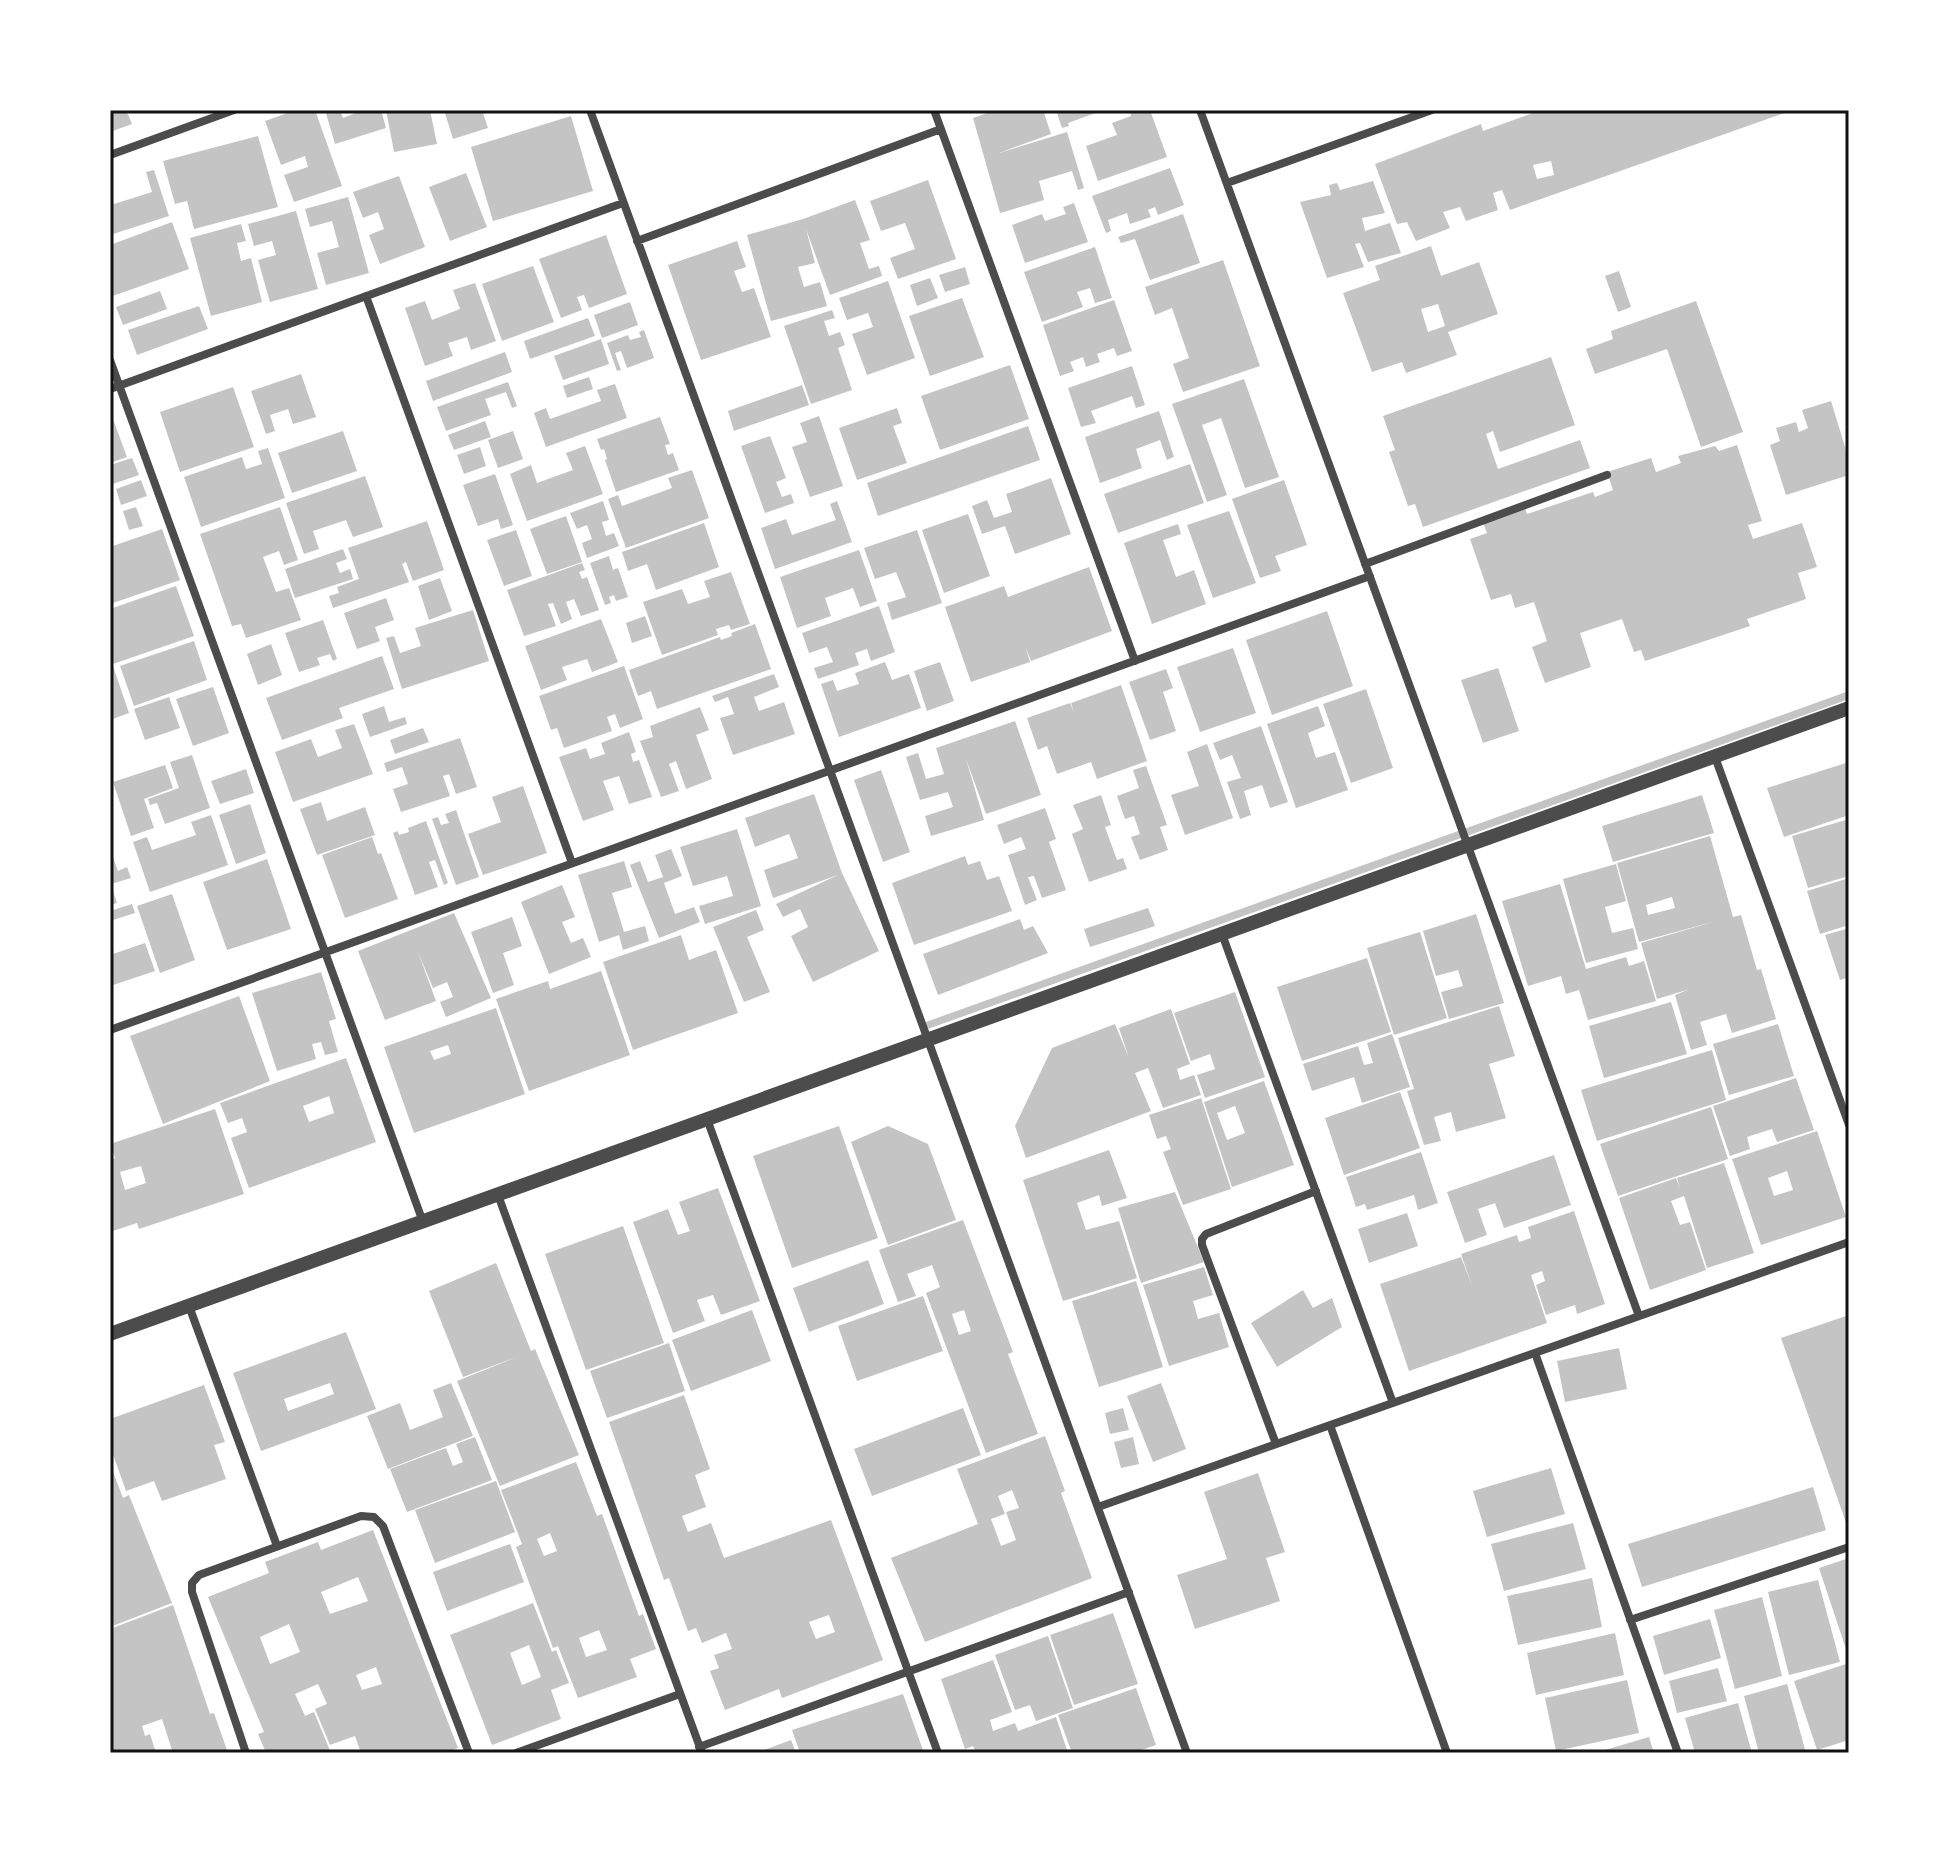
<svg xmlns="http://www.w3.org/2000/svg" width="1959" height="1863" viewBox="0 0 1959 1863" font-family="'Source Sans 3',sans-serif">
<rect width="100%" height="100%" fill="#fff"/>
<path fill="#c4c4c4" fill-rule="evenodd" d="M110 110H126L132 124 110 132Z
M296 110H315L342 186 294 202 284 175 308 167 305 156 281 165 265 121Z
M325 110H340L343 118 363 110H381L386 128 335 144Z
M386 110H430L437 144 394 152Z
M444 110H482L488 128 453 139Z
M996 110H1043L1051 134 999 153 1067 132 1084 188 1078 190 1072 171 1039 181 1044 200 1000 213 973 118Z
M1056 110H1104L1068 123 1069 126 1062 128Z
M1130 110H1150L1167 157 1098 181 1086 146 1117 135 1112 123 1131 116Z
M1541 110H1793L1510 210 1502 190 1493 193 1498 210 1466 221 1460 207 1443 212 1450 228 1416 241 1407 222 1397 224 1375 164 1481 124 1483 131ZM1551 161 1554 175 1537 179 1533 165Z
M571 116 593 191 493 221 471 147Z
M258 136 278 207 194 229 187 201 175 204 163 161Z
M1170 168 1184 205 1158 215 1155 207 1148 210 1151 217 1130 224 1127 213 1108 220 1111 231 1106 233 1092 196Z
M154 170 169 216 110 235V193L114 204 152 192 146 172Z
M466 173 487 227 450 241 429 187Z
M399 176 425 247 380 264 369 235 384 229 378 212 363 218 353 192Z
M928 180 956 259 898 279 890 258 915 249 905 223 881 231 870 201Z
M1373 181 1385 213 1362 218 1365 231 1390 223 1401 253 1368 262 1360 243 1355 244 1364 267 1327 278 1300 202 1331 195 1329 185 1337 183 1340 190Z
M348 197 369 273 326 285 317 253 339 247 332 221 310 227 305 209Z
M855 200 870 240 860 243 869 269 879 266 882 276 830 295 806 229 815 263 798 267 804 287 820 282 827 306 771 321 747 235 803 219Z
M1074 203 1088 242 1025 263 1012 225 1042 214 1045 221 1066 214 1063 207Z
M296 211 318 289 270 302 258 260 276 255 272 241 254 246 248 224Z
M1183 214 1200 263 1150 280 1135 239 1121 243 1118 237Z
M172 222 189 269 110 297V245Z
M241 224 246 241 237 243 241 261 251 258 262 302 211 316 190 238Z
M606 235 627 294 589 308 584 295 577 297 582 310 561 318 539 259Z
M737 241 746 267 734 271 742 292 754 288 771 337 701 360 668 265Z
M1431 246 1441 276 1479 262 1498 314 1448 332 1457 355 1406 373 1402 362 1372 372 1343 293 1380 280 1375 266ZM1438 304 1445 326 1428 332 1421 309Z
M1095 247 1112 298 1095 303 1090 288 1077 292 1083 307 1042 322 1024 272Z
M1223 260 1260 366 1183 392 1173 364 1189 358 1172 308 1155 315 1145 287Z
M533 266 554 322 502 341 482 284Z
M965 267 970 284 945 292 939 275Z
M1619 271 1631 307 1618 312 1605 276Z
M930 278 938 298 917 306 910 285Z
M888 281 915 358 867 375 852 334 873 327 868 313 847 320 839 298Z
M475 283 496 341 471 350 467 337 448 343 453 356 425 366 405 308 425 301 432 320 460 309 453 290Z
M160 291 167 309 123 325 116 307Z
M962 298 984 357 930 376 909 316Z
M1114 300 1132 351 1117 356 1114 348 1097 354 1100 362 1086 367 1083 357 1070 362 1074 371 1060 376 1043 325Z
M1696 301 1743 432 1701 447 1667 349 1595 374 1586 349 1613 339 1611 331Z
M630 302 638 325 602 338 594 315Z
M199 306 208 329 137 355 128 330Z
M832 310 835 318 824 321 829 336 840 332 845 345 838 348 852 390 811 404 784 326Z
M588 318 595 336 530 359 524 341Z
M644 330 654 358 627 368 621 351 615 353 621 370 617 371 607 343 628 335 630 340 641 337 639 332Z
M601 339 609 364 563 380 554 356Z
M505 352 512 372 433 401 426 381Z
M1551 357 1575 425 1500 452 1493 431 1486 434 1498 469 1580 440 1590 468 1423 527 1415 504 1408 506 1389 452 1395 450 1383 416Z
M1010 365 1029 419 940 450 921 396Z
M1132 366 1145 405 1136 408 1132 396 1091 411 1096 423 1081 427 1068 388Z
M301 374 316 417 293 424 288 409 270 415 275 431 266 434 251 391Z
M589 377 593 389 567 398 563 386Z
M1244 379 1279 477 1245 488 1221 418 1202 425 1227 495 1207 502 1172 404Z
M508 382 517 406 512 408 506 392 485 399 491 415 446 431 437 407Z
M615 384 627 418 546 447 534 413 546 408 550 419 601 401 597 390Z
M802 385 809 405 734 431 728 411Z
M233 387 254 447 180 472 160 412Z
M1831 401 1849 460V475L1786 495 1770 445 1780 441 1776 428 1796 422 1799 432 1808 428 1802 410Z
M897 408 902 423 893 426 907 463 857 480 839 428Z
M110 411 127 457 110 463Z
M1159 411 1174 457 1167 460 1160 440 1136 449 1142 468 1100 483 1085 437Z
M819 416 843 486 810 497 792 447 807 442 800 423Z
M660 417 670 444 665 445 668 455 673 453 679 470 616 492 605 460 607 459 604 449 601 450 597 439Z
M485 421 491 437 454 450 448 435Z
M1028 426 1040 460 878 516 867 483Z
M343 431 357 471 292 493 278 453Z
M513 431 523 459 498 468 488 440Z
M770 436 786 478 776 482 782 497 791 494 794 503 765 513 741 446Z
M1737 445 1762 521 1748 525 1753 539 1802 523 1817 567 1798 573 1806 599 1747 619 1750 626 1645 661 1641 650 1634 652 1622 619 1580 633 1591 667 1545 683 1532 647 1547 641 1534 602 1515 608 1511 594 1491 600 1470 539 1487 533 1483 523 1525 508 1527 514 1593 492 1595 497 1613 490 1607 472 1651 458 1656 472 1681 463 1678 456 1715 446 1719 451Z
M585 446 603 494 527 521 510 474 531 465 537 483 573 470 566 453Z
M480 447 486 466 464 474 457 455Z
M268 448 285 498 201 527 184 477 242 457 246 469 262 464 258 451Z
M132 458 139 475 110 485V465Z
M1190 464 1204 503 1118 533 1104 494Z
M692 470 709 518 626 548 608 499 618 495 622 506 672 488 668 478Z
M495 474 513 525 501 529 498 519 478 526 463 485Z
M365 476 383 527 353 537 346 520 313 531 319 549 304 554 286 503Z
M1051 478 1071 534 1015 554 1005 526 982 534 972 506 987 500 994 518 1012 512 1006 494Z
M141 480 147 496 121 505 116 489Z
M1284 480 1307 545 1275 556 1281 571 1260 578 1232 499Z
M603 501 609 520 602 522 606 536 614 533 619 546 587 558 582 543 592 539 587 525 577 529 570 513Z
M837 501 852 542 775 569 761 528 786 519 792 535 836 520 830 504Z
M136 507 143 526 129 530 123 511Z
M280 507 298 560 284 565 279 551 263 557 276 592 289 588 301 620 246 638 241 624 232 626 200 534Z
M1229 511 1256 583 1213 598 1187 525Z
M968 514 990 576 944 593 922 530Z
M566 516 582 562 547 574 530 529Z
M427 521 444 570 413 581 406 562 402 564 409 582 333 608 329 596 339 593 337 587 359 579 348 548Z
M704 523 719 567 656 590 647 564 628 571 622 552Z
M1178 524 1181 534 1163 540 1176 577 1194 570 1206 604 1152 624 1124 543Z
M162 529 180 580 110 604V547Z
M516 530 532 576 504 586 487 540Z
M917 530 942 603 892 620 887 603 906 597 896 572 875 579 864 548Z
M343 549 347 559 336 563 340 573 350 569 353 579 295 598 285 569Z
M859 550 877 601 860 607 853 588 825 598 831 616 797 628 780 577Z
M609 556 613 570 618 568 628 597 616 601 614 595 609 597 611 603 605 605 590 563Z
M582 563 585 570 579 572 582 579 587 577 599 610 581 616 574 599 566 602 572 619 561 624 553 603 548 604 556 626 524 636 507 590Z
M1089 567 1112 631 1031 661 1026 648 1030 662 971 682 945 607 1004 586 1008 597Z
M731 572 750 624 731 630 729 625 716 629 718 635 662 655 643 602 682 589 688 604 710 597 704 581Z
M440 578 452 611 429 620 418 586Z
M176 586 194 636 110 665V609Z
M386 598 394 620 375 627 380 641 357 649 344 613Z
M879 606 895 652 871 661 867 649 855 653 859 665 818 679 814 668 833 662 827 647 809 653 802 633Z
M473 610 489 661 402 689 386 638 394 636 400 653 421 646 415 628Z
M1327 611 1353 686 1272 715 1246 640Z
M645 616 652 636 632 643 626 623Z
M601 619 618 662 592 672 587 659 562 667 567 680 541 690 525 646Z
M323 620 337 659 333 661 330 654 317 658 320 665 299 672 285 633Z
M755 624 771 669 657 709 651 691 638 696 629 670 720 637 721 640 732 636 731 633Z
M194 641 207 680 134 706 120 666Z
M271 644 282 675 258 685 247 654Z
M1233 648 1256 713 1200 732 1177 667Z
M382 656 394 689 339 708 343 718 282 740 266 698Z
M885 662 892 680 909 674 921 708 839 737 821 684 833 680 837 691 859 684 855 673Z
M940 662 954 701 927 711 914 671Z
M113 666 129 713 110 720V667Z
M624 666 643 719 620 728 615 714 607 717 612 731 564 748 557 728 551 730 539 696Z
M1498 668 1519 731 1483 743 1461 680Z
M1166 669 1173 688 1163 692 1176 731 1150 740 1129 682Z
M774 674 779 687 754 697 759 711 784 702 795 734 733 755 720 718 734 714 728 697 715 702 712 696Z
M1121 685 1147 761 1097 779 1091 762 1057 774 1047 746 1038 750 1027 718 1070 703 1074 712 1071 703Z
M213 687 229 733 193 746 176 699Z
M1366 689 1393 768 1351 783 1323 704Z
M1849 691V699L925 1030 923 1023Z
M169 697 180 728 145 740 134 709Z
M384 706 389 722 405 717 407 724 370 737 362 714Z
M1318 706 1325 726 1308 733 1316 758 1335 752 1348 790 1296 808 1267 724Z
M700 707 709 730 696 735 712 779 686 789 676 761 669 764 679 791 661 797 640 741 653 737 650 726Z
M1015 721 1041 795 986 814 966 759 984 820 931 836 925 816 953 807 948 792 920 800 906 757 918 753 926 779 944 774 936 748Z
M354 724 373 774 293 802 275 752 311 739 318 757 342 748 335 730Z
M1261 726 1288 802 1270 808 1262 785 1244 791 1251 815 1240 819 1227 782 1241 778 1232 755 1220 760 1213 743Z
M423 728 429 742 395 754 390 740Z
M629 732 636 752 631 754 633 762 639 760 652 797 629 804 619 776 603 781 614 810 583 821 559 757 586 748 590 759 605 754 601 743Z
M460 738 477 787 456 794 449 774 443 776 450 796 401 812 393 789 408 784 402 767 387 772 384 763Z
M1207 744 1233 818 1185 835 1171 795 1199 786 1187 752Z
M192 755 210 808 165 824 157 803 150 805 148 799 179 788 170 762Z
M1849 762V815L1784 837 1767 788Z
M165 765 173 788 144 799 154 828 131 836 113 782Z
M1146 766 1167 825 1160 827 1168 850 1140 860 1131 837 1140 834 1134 816 1125 819 1117 796 1139 788 1133 770Z
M246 769 254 793 220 804 211 781Z
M881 770 910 852 883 862 854 780Z
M523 786 547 853 483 875 468 834 501 822 492 797Z
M814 794 842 873 879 951 813 982 791 936 808 927 800 909 783 917 776 904 838 875 773 898 764 870 798 858 789 834 755 847 745 818Z
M1101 795 1111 825 1105 827 1117 860 1123 858 1127 869 1089 882 1072 834 1083 829 1073 805Z
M1702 795 1714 833 1613 862 1602 826Z
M321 802 327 821 365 807 375 835 317 855 300 809Z
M250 804 266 853 236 864 219 815Z
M1045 808 1056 839 1049 842 1066 890 1042 898 1034 876 1028 877 1037 900 1025 905 1008 855 1026 849 1021 837 1004 844 997 825Z
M456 810 479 877 456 885 432 819 438 817 441 825 449 823 445 814Z
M211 815 228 865 150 892 133 842 147 837 152 850 196 835 191 822Z
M1849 819V876L1808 888 1792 836Z
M426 821 448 883 444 885 435 860 429 862 438 887 415 895 393 833 398 831 399 835 409 832 408 828Z
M737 829 761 906 705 924 699 906 733 896 727 876 693 886 680 847Z
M1710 836 1733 917 1741 915 1757 970 1761 969 1776 1019 1732 1033 1726 1014 1700 1022 1707 1045 1691 1050 1675 995 1690 989 1657 999 1641 943 1716 921 1639 942 1617 863ZM1672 897 1675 908 1648 915 1646 905Z
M372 837 378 854 381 853 398 899 345 918 322 855Z
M110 849 118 871 127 867 131 878 111 884 117 903 110 905Z
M671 849 682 876 664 883 675 914 694 907 700 922 659 938 630 865 640 861 648 882 663 877 655 855Z
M965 856 968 865 980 861 987 880 999 876 1012 911 914 945 892 883Z
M267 859 291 929 227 950 203 882Z
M624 861 632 887 612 893 624 932 645 926 649 941 623 950 619 935 599 942 578 875Z
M1616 864 1626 901 1605 907 1612 933 1633 928 1638 949 1586 963 1563 879Z
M1849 878V925L1820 934 1807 891Z
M1560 884 1586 969 1626 957 1629 966 1644 961 1656 1001 1588 1020 1579 990 1566 994 1561 976 1528 986 1502 901Z
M562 885 575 917 562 922 571 943 583 938 591 957 549 974 521 902Z
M172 894 195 960 160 973 137 906Z
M132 904 135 913 110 921V911Z
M1148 908 1155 926 1090 947 1084 929Z
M756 910 764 930 747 937 770 992 744 1002 713 927Z
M454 913 491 998 446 1017 440 1002 453 997 447 982 433 988 418 952 436 1001 385 1020 358 951Z
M1476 914 1504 1003 1449 1019 1441 992 1463 986 1458 970 1436 976 1423 931Z
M512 917 522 946 503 953 514 985 493 993 471 932Z
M1020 919 1024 930 1033 926 1048 953 938 995 923 954Z
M1849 928V977L1840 980 1825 935Z
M1420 932 1447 1018 1394 1035 1367 948Z
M681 935 689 960 716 950 738 1013 633 1050 603 962Z
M145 943 155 971 110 986V955Z
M1367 958 1391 1032 1302 1061 1277 987Z
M601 971 630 1055 529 1091 496 999 548 981 550 989Z
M321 972 336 1019 329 1021 338 1052 325 1055 321 1042 312 1044 316 1059 277 1071 252 993Z
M1235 992 1265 1077 1205 1098 1197 1075 1215 1069 1210 1054 1191 1061 1174 1013Z
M239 996 270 1081 163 1124 130 1036Z
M1671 1002 1687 1054 1604 1078 1589 1026Z
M1499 1006 1515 1056 1489 1064 1506 1118 1456 1132 1451 1112 1434 1117 1441 1141 1424 1145 1407 1091 1414 1089 1398 1038Z
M496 1008 525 1094 414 1133 384 1047ZM448 1045 451 1054 434 1060 430 1051Z
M1171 1009 1190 1064 1177 1069 1180 1080 1194 1075 1201 1095 1163 1108 1148 1068 1135 1073 1151 1111 1026 1158 1015 1126 1052 1048 1115 1024 1129 1058 1119 1028Z
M1778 1024 1794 1076 1729 1095 1713 1044Z
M1392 1034 1410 1087 1362 1103 1354 1077 1312 1091 1303 1064 1358 1046 1364 1065 1373 1063 1367 1043Z
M1712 1050 1726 1100 1597 1141 1581 1090Z
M346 1058 376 1142 249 1188 231 1138 247 1132 242 1118 228 1123 220 1103ZM329 1096 334 1113 309 1122 303 1106Z
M1796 1078 1814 1130 1777 1142 1772 1129 1747 1137 1750 1149 1730 1156 1713 1106Z
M1264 1081 1294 1165 1232 1187 1204 1102ZM1235 1106 1245 1133 1227 1140 1217 1113Z
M1400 1092 1420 1148 1344 1175 1325 1118Z
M1201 1098 1231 1189 1183 1205 1163 1152 1171 1149 1166 1136 1157 1139 1149 1115Z
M1711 1107 1728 1159 1618 1196 1600 1144Z
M215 1109 244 1194 139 1229 137 1223 110 1232V1160L115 1158 110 1144ZM141 1166 146 1183 125 1190 120 1172Z
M839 1126 878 1238 792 1268 753 1156Z
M888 1126 928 1144 956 1220 888 1245 851 1142Z
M1817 1131 1846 1217 1761 1245 1732 1159ZM1787 1171 1793 1190 1774 1196 1768 1178Z
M1109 1150 1127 1198 1102 1206 1099 1195 1077 1203 1086 1230 1119 1221 1137 1278 1063 1301 1023 1180Z
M1421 1152 1438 1203 1418 1210 1414 1195 1367 1210 1365 1204 1356 1207 1346 1177Z
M1554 1155 1571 1205 1504 1228 1495 1203 1478 1209 1487 1235 1465 1243 1447 1192Z
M1724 1163 1754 1253 1707 1268 1684 1196 1671 1201 1680 1225 1690 1222 1706 1270 1650 1290 1619 1198 1676 1178 1680 1189 1677 1178Z
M718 1188 760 1301 721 1315 713 1295 697 1300 705 1321 673 1333 633 1222 668 1209 678 1235 690 1231 679 1202Z
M1175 1192 1204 1262 1141 1283 1118 1208Z
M1574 1211 1605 1304 1577 1314 1575 1305 1546 1315 1536 1285 1545 1281 1542 1271 1531 1275 1547 1323 1409 1371 1380 1284 1461 1257 1472 1286 1461 1254 1517 1235 1519 1242 1531 1238 1528 1227Z
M1407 1213 1418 1246 1369 1263 1358 1229Z
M963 1220 1013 1352 1008 1354 1038 1434 986 1453 926 1293 940 1287 932 1265 907 1274 916 1296 898 1302 879 1250ZM964 1310 971 1331 959 1335 952 1314Z
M623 1226 664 1343 586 1370 545 1254Z
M868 1260 884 1304 809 1332 793 1288Z
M496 1263 531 1351 535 1349 579 1455 500 1486 457 1381 519 1356 463 1377 429 1291Z
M1204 1267 1213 1295 1193 1301 1198 1319 1219 1313 1229 1347 1169 1366 1143 1285Z
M1136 1281 1163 1367 1099 1387 1072 1301Z
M1303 1290 1313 1308 1332 1298 1342 1327 1277 1367 1251 1323Z
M923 1296 943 1351 857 1381 838 1326Z
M752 1310 771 1361 691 1391 672 1340Z
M1849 1315V1531L1781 1338Z
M346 1332 376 1409 261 1451 233 1373ZM330 1383 334 1394 288 1411 284 1399Z
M669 1343 685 1391 607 1418 590 1371Z
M1619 1348 1627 1389 1565 1402 1557 1361Z
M451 1383 473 1436 388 1469 367 1416 400 1403 410 1430 443 1417 433 1390Z
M1161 1383 1186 1449 1153 1462 1127 1396Z
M204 1385 225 1442 214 1445 226 1479 162 1501 154 1481 126 1491 110 1446V1419Z
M684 1395 710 1469 695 1475 706 1507 682 1516 688 1532 711 1523 724 1558 831 1520 883 1660 782 1698 779 1689 725 1710 710 1671 719 1668 714 1655 732 1649 726 1633 702 1643 696 1628 688 1631 669 1578 664 1580 609 1422ZM829 1615 835 1632 816 1639 809 1622Z
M963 1408 981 1455 872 1496 854 1449Z
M1123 1408 1129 1430 1110 1434 1105 1413Z
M1045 1436 1065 1491 1061 1493 1092 1578 925 1642 891 1558 978 1524 957 1469ZM1012 1490 1019 1508 1006 1512 1016 1540 1001 1546 991 1519 1005 1514 998 1496Z
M475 1437 492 1480 407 1512 390 1469 446 1448 453 1466 463 1462 456 1444Z
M1133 1437 1139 1464 1121 1468 1114 1442Z
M576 1462 597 1516 602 1514 639 1616 643 1614 656 1649 630 1659 637 1677 578 1698 558 1646 553 1648 516 1547 522 1544 501 1490ZM550 1533 557 1551 544 1556 537 1539ZM599 1630 607 1650 586 1657 579 1638Z
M110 1464 123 1498 129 1495 172 1603 110 1627V1564L113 1563 110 1557Z
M1551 1468 1565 1514 1487 1537 1473 1491Z
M1258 1473 1285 1552 1266 1558 1280 1601 1195 1629 1177 1575 1227 1559 1204 1492Z
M496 1481 515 1532 435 1563 415 1510Z
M1813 1487 1826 1530 1642 1587 1628 1544Z
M1573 1523 1586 1569 1504 1591 1491 1544Z
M373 1530 458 1748 445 1753H361L355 1736 330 1745 315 1709 327 1704 318 1684 295 1694 305 1716 314 1712 331 1753H266L258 1734 264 1732 208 1597 269 1573 265 1562 318 1542 321 1550ZM358 1577 368 1601 330 1614 321 1592ZM289 1624 300 1652 270 1664 260 1637ZM376 1667 382 1684 362 1690 356 1675Z
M510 1544 524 1582 447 1611 433 1572Z
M1849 1558V1648L1846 1649 1819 1568Z
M1592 1578 1602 1627 1518 1645 1507 1596Z
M1818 1580 1840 1662 1789 1675 1768 1592Z
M1762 1597 1782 1676 1735 1689 1714 1610Z
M533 1603 552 1652 556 1650 569 1683 551 1690 561 1719 492 1745 450 1635ZM529 1645 541 1677 522 1685 510 1653Z
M173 1605 210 1714 214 1713 228 1753H164L172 1750 162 1719 142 1726 145 1736 150 1734 156 1753H110V1629Z
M1113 1613 1138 1684 1074 1705 1050 1635Z
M1710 1619 1721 1658 1664 1675 1653 1636Z
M1615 1633 1624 1675 1536 1695 1527 1653Z
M1048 1636 1073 1708 1036 1721 1030 1705 1015 1710 995 1655Z
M993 1660 1012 1712 990 1720 993 1731 1015 1723 1018 1731 1056 1717 1067 1750 1058 1753H976L973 1746 965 1749 941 1679Z
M1849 1663V1740L1817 1750 1794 1681Z
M1718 1668 1727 1701 1677 1713 1669 1681Z
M1627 1680 1639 1733 1556 1751 1545 1698Z
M1787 1684 1806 1753H1759L1744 1696Z
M1136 1688 1156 1745 1133 1753H1072L1058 1715Z
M903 1694 924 1753H800L792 1730Z
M1738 1703 1752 1753H1695L1685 1718Z
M1649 1737 1654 1753H1598V1752Z
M791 1740 796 1753H756Z"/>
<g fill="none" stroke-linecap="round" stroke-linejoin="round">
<path stroke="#4c4c4c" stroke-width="8" d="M590 110 1187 1753
M934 110 1135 661
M1200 110 1639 1316
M110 155 234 110
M1227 183 1432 110
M637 241 941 129
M366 296 572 863
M110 360 423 1222
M110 389 623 203
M1365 564 1607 475
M1715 757 1849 1125
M1222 934 1393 1403
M110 1030 1370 576
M707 1119 938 1753
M498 1195 702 1753
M189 1306 277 1546
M1535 1353 1678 1753
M1330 1425 1447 1753
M1276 1444 1202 1245V1239L1206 1234 1316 1191
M1098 1507 1849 1242
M1630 1620 1849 1547
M699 1747 1129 1592
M246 1753 192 1592V1583L199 1575 361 1516 374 1517 383 1526 469 1753
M516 1753 680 1694"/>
<path stroke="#4c4c4c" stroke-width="14" d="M110 1334 1849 708"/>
</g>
<rect width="1959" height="1863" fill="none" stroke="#ffffff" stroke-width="224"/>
<rect x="112" y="112" width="1735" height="1639" fill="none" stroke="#111" stroke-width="3"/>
</svg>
